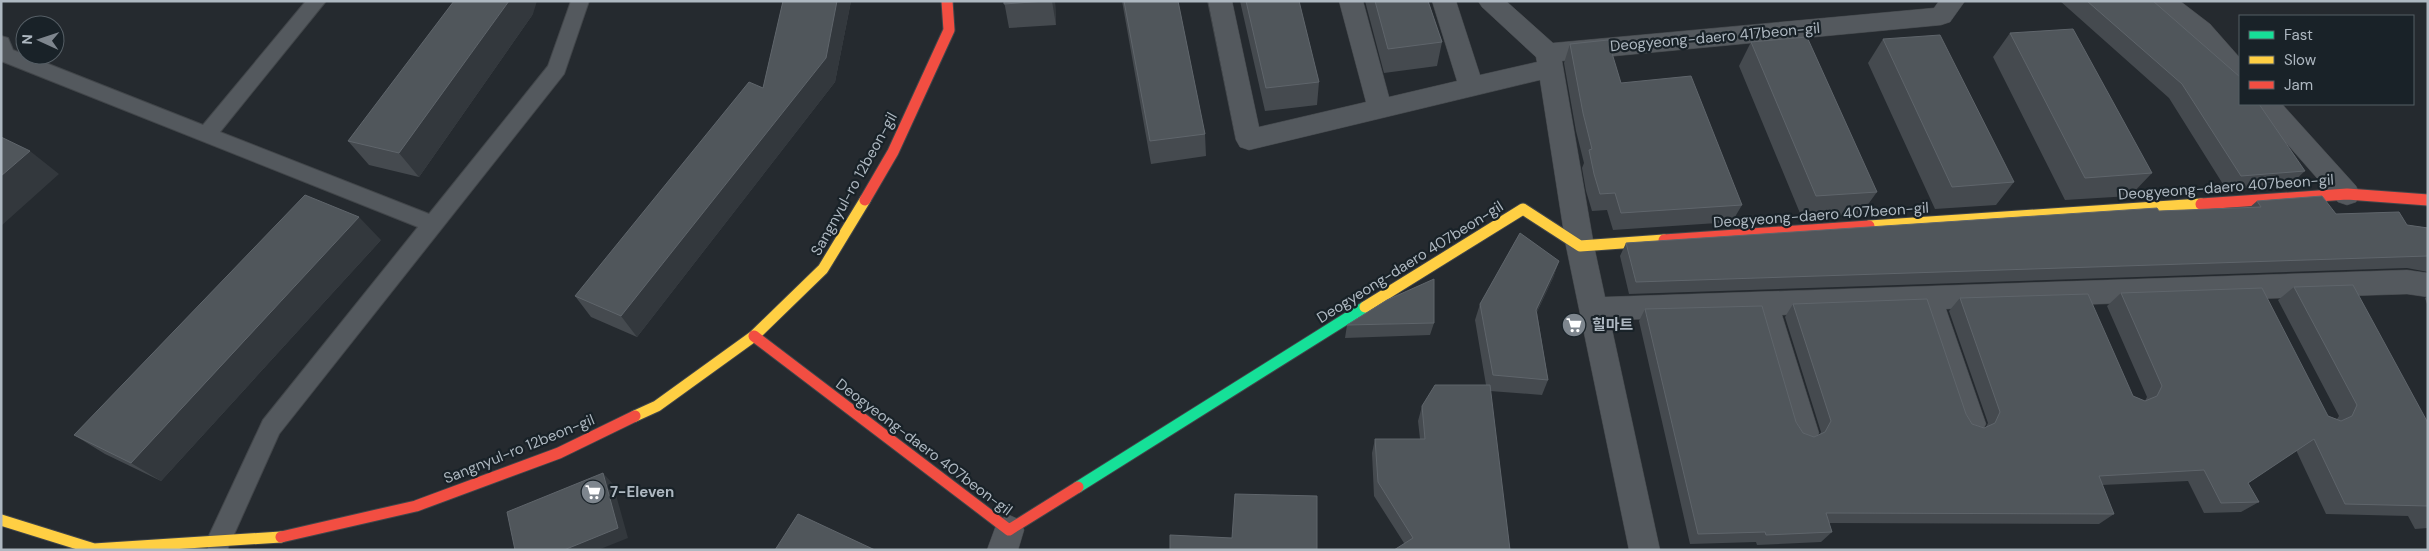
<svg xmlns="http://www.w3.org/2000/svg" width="2429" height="551" viewBox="0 0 2429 551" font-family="'DM Sans','Noto Sans KR',sans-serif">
<rect width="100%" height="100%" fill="#252a2f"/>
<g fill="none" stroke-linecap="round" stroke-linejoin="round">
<g stroke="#42464a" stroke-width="2">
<path id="lane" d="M306 1H326L220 132 429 214 548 66 571 1H589L564 74 279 434 227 550H209L206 542 263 420 418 227 1 61V36L8 38 13 50 203 125Z"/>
</g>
<g stroke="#42464a" stroke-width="1">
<path id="street" d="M1208 1H1232L1259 127 1366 102 1339 1H1363L1389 97 1457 81 1432 1H1456L1480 75 1537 62 1536 57 1482 7 1478 1H1506L1553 43 1934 8 1939 1H1965L1950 22 1941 25 1562 61 1594 246 1605 297 2407 270 2428 273V297L2407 294 1946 309 1986 424 1981 433 1971 437 1961 433 1956 424 1918 310 1782 315 1819 433 1814 442 1804 446 1794 442 1789 433 1755 316 1610 320 1660 550H1629L1566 246 1540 80 1249 150 1240 147 1236 140Z
M2151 1H2180L2210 24 2240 58V84L2231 81 2192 36 2155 7Z
M2254 104H2282L2356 186 2360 194 2356 202 2347 205 2338 202 2258 111Z
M1009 515 1020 520 1024 530 1018 550H987L998 520Z"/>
</g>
<g stroke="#42464a" stroke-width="13">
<path id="fast" d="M1078 487 1365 307"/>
</g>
<g stroke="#42464a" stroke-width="13">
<path id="slow" d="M1869 226 2201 204
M1365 307 1523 209 1580 246 1664 240
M635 416 657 406 754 336 823 269 865 200
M1 520 94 549 281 537"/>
</g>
<g stroke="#42464a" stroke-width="13">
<path id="jam" d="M865 200 893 152 949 30 947 1
M2201 204 2347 194 2428 200
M1664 240 1869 226
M754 336 1009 530 1078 487
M281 537 416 506 559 453 635 416"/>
</g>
<use href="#lane" fill="#54595e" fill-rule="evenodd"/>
<use href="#street" fill="#54595e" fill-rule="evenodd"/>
<use href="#fast" stroke="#16e098" stroke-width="11"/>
<use href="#slow" stroke="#ffcf43" stroke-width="11"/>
<use href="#jam" stroke="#f24e42" stroke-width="11"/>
</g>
<path fill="#454a4f" d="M783 1H851L835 82 637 337 591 317 575 296 763 88Z
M1004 1H1055L1056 25 1009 28Z
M1122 1H1178L1205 134 1206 156 1151 164Z
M1240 1H1299L1319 82 1317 105 1265 111Z
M1365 1H1428L1442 42 1437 66 1384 73Z
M2060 1H2153L2305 171 2290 185 2226 189 2169 98Z
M533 14 419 177 369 165 348 141Z
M2010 33 2152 173 2130 196 2065 200 1993 57Z
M1883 39 2014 182 1996 205 1935 209 1868 63Z
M1751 42 1877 192 1861 214 1802 218 1739 66Z
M1570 44 1621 83 1742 205 1732 222 1613 230 1607 210 1592 211 1586 191 1582 168 1584 163 1576 131 1564 63Z
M2257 201 2336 214 2428 228V272L2407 268 1629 294 1620 256 1626 243 2159 211 2249 208Z
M381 240 161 481 105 454 74 435Z
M1559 261 1553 278 1537 312 1548 380 1542 395 1490 391 1510 550 1404 543 1374 496 1372 453 1375 439H1420L1418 421 1422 406 1486 385 1475 320 1480 304Z
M2294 287 2428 423V528L2415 529 2408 516 2326 514 2296 450 2248 483 2259 502 2241 512 2204 513 2188 481 2102 485 2114 514 2099 524 1829 523 1832 532 1821 542 1757 545 1756 542 1690 544 1639 321 1645 309 1796 422 1803 433 1814 437 1820 434 1821 432 1785 317 1793 304 1966 414 1972 424 1984 428 1986 427 1988 423 1949 311 1960 298 2133 396 2145 401 2147 397 2107 306 2121 293 2328 416 2337 419 2339 416 2278 300Z
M2428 296V307L2425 298Z
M1434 323 1430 335 1345 338 1347 325Z"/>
<path fill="#33383d" d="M509 1H537L533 14 419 177 399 153Z
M837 1H851L835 82 637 337 621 316Z
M1052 1H1055L1056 25Z
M30 151 59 174 1 226V176Z
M359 217 381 240 161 481 131 463Z
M1559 261 1553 278 1530 326 1536 310Z
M603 473 613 484 628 538 598 550H564Z"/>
<path fill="#50565b" stroke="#5f656b" d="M454 1H509L399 153 348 141Z
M783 1H837L826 58 621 316 575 296 749 82 763 88Z
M1004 1H1046L1004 4Z
M1124 1H1178L1205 134 1150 141Z
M1246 1H1299L1319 82 1266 88Z
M1375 1H1428L1442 42 1388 49Z
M2087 1H2153L2240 77V104H2259L2305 171 2241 176 2182 84Z
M2073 29 2152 173 2085 178 2010 33Z
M1940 35 2014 182 1952 187 1883 39Z
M1807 37 1877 192 1816 196 1751 42Z
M1608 40 1621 83 1691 76 1742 205 1621 213 1615 193 1600 194 1594 174 1589 150 1592 149 1583 113 1570 44Z
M1 137 30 151 1 176Z
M305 195 359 217 131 463 74 435Z
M2322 196 2336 214 2399 212 2407 225 2428 228V256L1636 282 1626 243 2157 208 2159 211 2261 207 2257 201Z
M1520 233 1559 261 1536 310 1548 380 1493 375 1480 304Z
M1434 279V323L1347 325 1387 300Z
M2353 285 2428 423V506L2345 504 2314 439 2248 483 2259 502 2221 503 2204 470 2099 476 2114 514 1826 513 1832 532 1766 535 1765 532 1698 534 1645 309 1762 306 1796 422 1803 433 1814 437 1825 432 1831 421 1793 304 1927 299 1966 414 1972 424 1984 428 1995 423 2000 412 1960 298 2088 294 2133 396 2145 401 2157 396 2162 386 2121 293 2262 288 2328 416 2341 421 2352 416 2357 405 2294 287Z
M1435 385H1490L1510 550H1394L1413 538 1378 482 1375 439H1425L1422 406Z
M603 473 618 528 564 550H515L507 512Z
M1235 494 1317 496V550H1170V535L1232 538Z
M798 514 875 550H775Z"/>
<defs>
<g id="supermarket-disc" transform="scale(1.25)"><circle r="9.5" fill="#7e868e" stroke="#192228"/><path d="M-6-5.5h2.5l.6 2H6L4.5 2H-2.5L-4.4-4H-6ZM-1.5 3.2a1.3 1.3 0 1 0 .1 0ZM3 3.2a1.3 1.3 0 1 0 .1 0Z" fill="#fff"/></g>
</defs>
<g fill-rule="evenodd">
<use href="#supermarket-disc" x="1574" y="325"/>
<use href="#supermarket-disc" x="593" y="492"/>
</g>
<g text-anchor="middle" stroke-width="4.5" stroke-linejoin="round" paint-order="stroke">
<g font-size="15" fill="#aeb8c1" stroke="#192228">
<text transform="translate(1715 37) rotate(-5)" y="5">Deogyeong-daero 417beon-gil</text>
<text transform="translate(854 184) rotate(-61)" y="5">Sangnyul-ro 12beon-gil</text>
<text transform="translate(2226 187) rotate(-4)" y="5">Deogyeong-daero 407beon-gil</text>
<text transform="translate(1821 215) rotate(-4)" y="5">Deogyeong-daero 407beon-gil</text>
<text transform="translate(1410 262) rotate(-32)" y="5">Deogyeong-daero 407beon-gil</text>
<text transform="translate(924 447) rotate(37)" y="5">Deogyeong-daero 407beon-gil</text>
<text transform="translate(519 449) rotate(-22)" y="5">Sangnyul-ro 12beon-gil</text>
</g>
<g font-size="15" font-weight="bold" fill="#aeb8c1" stroke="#192228" text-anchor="start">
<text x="1592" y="330">힐마트</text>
<text x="610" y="497">7-Eleven</text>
</g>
</g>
<rect width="2429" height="551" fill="none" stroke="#aeb8c1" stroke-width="5"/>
<rect x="2239" y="15" width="175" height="90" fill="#192228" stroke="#555e65"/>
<rect x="2249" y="31" width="25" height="8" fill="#16e098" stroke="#555e65"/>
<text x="2284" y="40" font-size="15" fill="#aeb8c1">Fast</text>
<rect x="2249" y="56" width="25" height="8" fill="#ffcf43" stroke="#555e65"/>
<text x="2284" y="65" font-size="15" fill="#aeb8c1">Slow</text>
<rect x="2249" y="81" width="25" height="8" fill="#f24e42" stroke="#555e65"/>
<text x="2284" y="90" font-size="15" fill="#aeb8c1">Jam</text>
<g transform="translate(40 40) rotate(273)"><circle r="24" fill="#192228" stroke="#555e65"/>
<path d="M0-4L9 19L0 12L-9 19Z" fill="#7e868e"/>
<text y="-8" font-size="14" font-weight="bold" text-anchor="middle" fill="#aeb8c1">N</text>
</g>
</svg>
